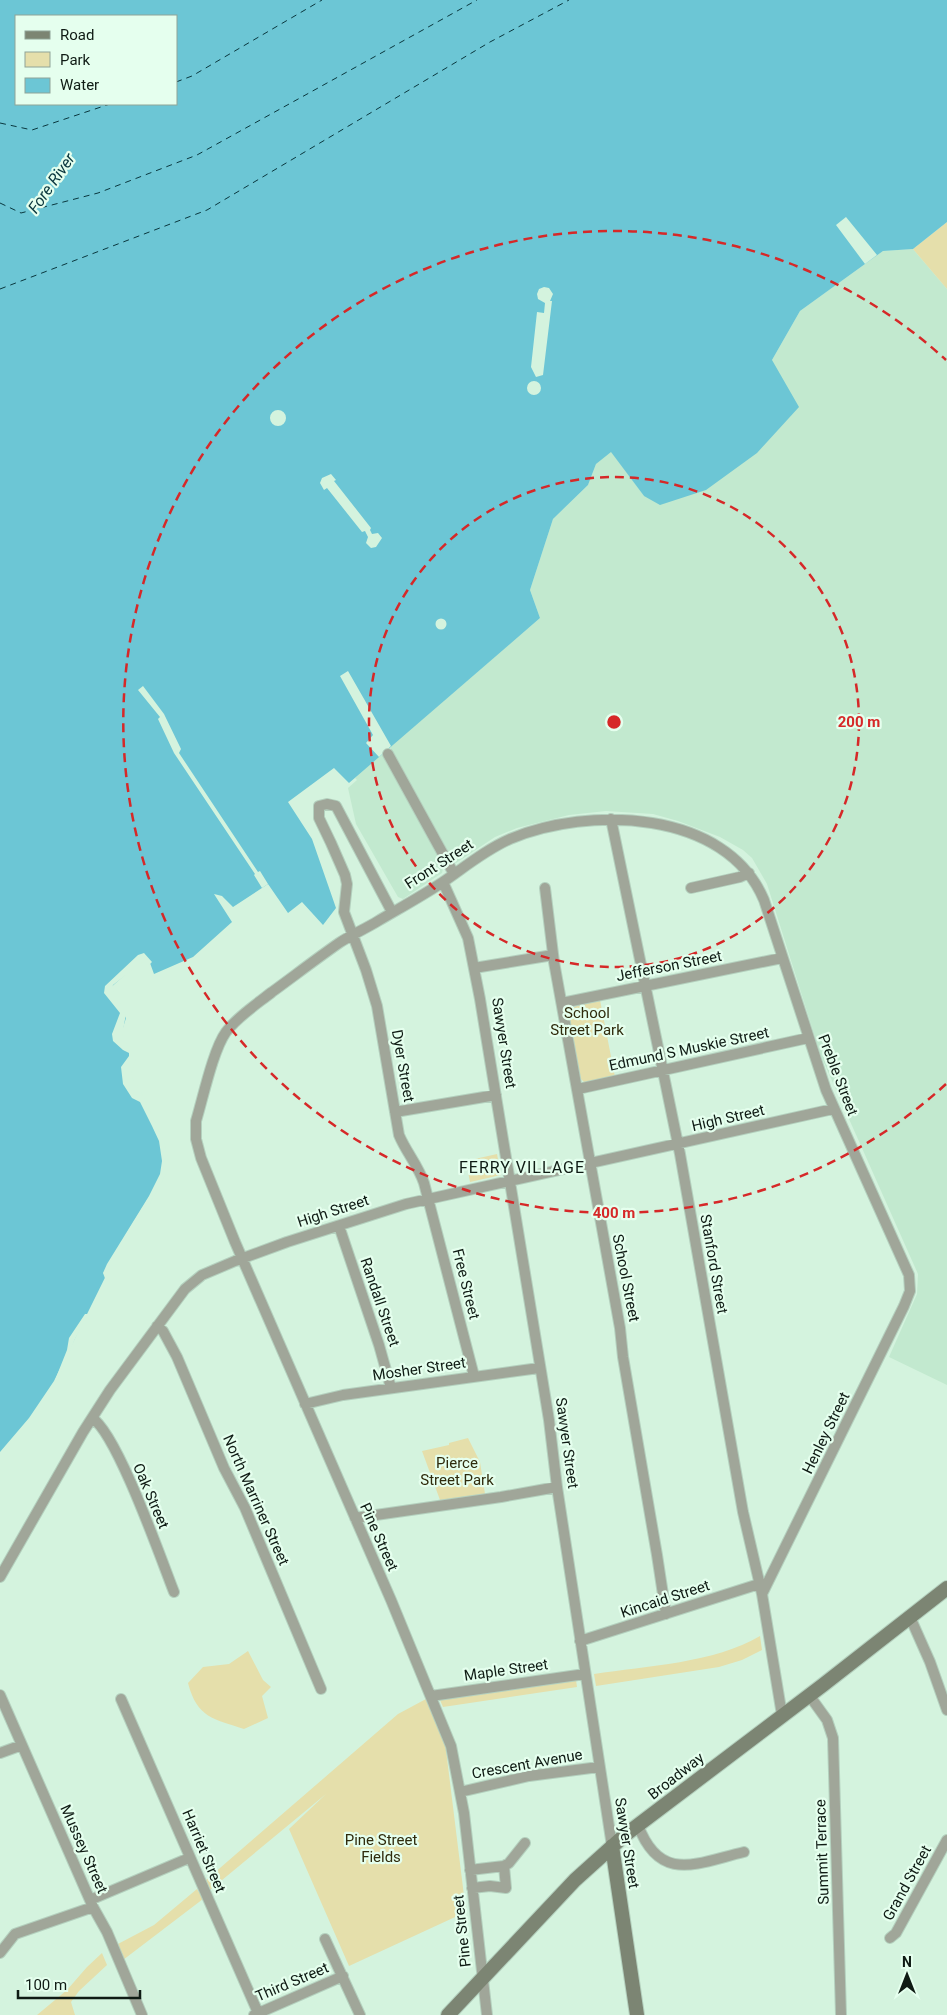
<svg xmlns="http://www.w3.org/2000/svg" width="947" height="2015" viewBox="0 0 947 2015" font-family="Roboto,sans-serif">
<rect width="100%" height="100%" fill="#d4f3de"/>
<path fill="#c2e9cf" d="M913 249 947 289V1385L889 1357 917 1294 918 1274 821 1056 767 884 752 858 743 850 720 837 678 821 653 814 606 811 569 815 517 828 495 837 456 863 454 862 390 747 540 618 530 590 553 519 588 485 596 464 611 451 644 496 772 360 800 311 883 251Z
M376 743 444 864 442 873 403 899 398 897 356 824 348 788 357 780 355 778 378 757Z"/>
<path fill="#e5dfab" d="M947 222V289L913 249Z
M600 1000 615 1077 585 1083 581 1079 568 1011 580 1004Z
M497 1154 501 1175 470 1182 466 1161Z
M468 1438 480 1462 485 1494 440 1500 422 1451 449 1445V1443Z
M760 1636 762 1650 742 1660 719 1667 596 1686 594 1674C646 1666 715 1663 760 1636Z
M248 1651 263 1680 271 1687 262 1696 268 1718 244 1729C214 1719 197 1718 188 1683L203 1667 229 1664Z
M576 1680 577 1687 443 1707 440 1700Z
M426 1699 445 1742 466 1912 349 1966 289 1829 326 1794 210 1890 205 1881 398 1714Z
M197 1889 203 1899 123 1960 116 1945 154 1925Z
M102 1953 107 1965 79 1991 71 2002 75 2015H37L67 1990 87 1967Z"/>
<path fill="#6cc6d5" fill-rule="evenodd" d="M0 0H947V222L913 249 883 251 800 311 772 360 799 407 757 453 706 490 660 505 644 496 611 452 596 464 588 485 553 519 530 590 540 618 349 783 334 768 288 802 312 839 336 908 323 925 302 902 288 913 268 884 233 907 222 896 214 894 232 922 193 957 154 974 150 963 145 957 109 989 126 1018 121 1034V1042L130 1048 128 1076 163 1146 164 1173 128 1231 54 1381 29 1418 0 1452ZM16 16H176V104H16Z"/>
<path fill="#d4f3de" d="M846 217 877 255 865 264 836 225Z
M544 287 549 288 553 294 550 301H552L543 375 536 377 531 367 537 312 544 313 545 303 538 299 537 294 539 289Z
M527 388a7 7 0 1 1 14 0a7 7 0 1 1-14 0Z
M270 418a8 8 0 1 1 16 0a8 8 0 1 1-16 0Z
M331 474 336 480 334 481 371 528 370 530 372 534 378 533 382 538 376 547 371 548 366 543 368 537 365 531 362 532 327 488 324 490 320 483 322 478Z
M435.5 624a5.5 5.5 0 1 1 11 0a5.5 5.5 0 1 1-11 0Z
M348 671 391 746 379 757 366 743 373 735 340 676Z
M143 686 164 714 181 749 179 753 258 872 260 871 268 884 262 888 254 875 255 874 174 753 158 719 160 717 138 690Z
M144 953 152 962 149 965 144 961 113 985 112 990 126 1014 122 1036 123 1041 131 1047 136 1057 131 1075 144 1098 165 1144 168 1160 166 1174 148 1207 130 1233 106 1281 103 1273 107 1264 149 1196 160 1174 162 1161 159 1141 152 1126 140 1102 132 1098 123 1084 121 1067 129 1056V1053L123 1050 113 1041 112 1034 120 1013 104 993 105 986 138 955Z
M85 1314H89L75 1339 57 1381 55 1380 67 1350 69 1338Z"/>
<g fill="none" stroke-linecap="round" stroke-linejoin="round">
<path stroke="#0a373e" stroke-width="1" stroke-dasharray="6 5" stroke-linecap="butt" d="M176 82 192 76 322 0
M0 123 32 130 110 104
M0 203 21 213 98 193 197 155 477 0
M0 289 207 210 490 42 569 0"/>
<g stroke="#b4d0be" stroke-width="12">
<path id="street" d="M388 754 454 874
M611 819 680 1154 743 1512 762 1594 782 1715
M443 882 468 938 480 999 549 1420 557 1487 612 1846
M545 888 554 962 620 1328 623 1357 657 1555 666 1614
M691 888 740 877 749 873
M392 912 336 806 327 804 319 806V818L331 843 345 875 347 884 344 912 366 970 377 1006 399 1135C406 1152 418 1165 424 1183L474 1376
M474 968 553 955
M562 1003 782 958
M578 1089 808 1038
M395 1112 496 1095
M339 1226 379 1345 391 1388
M157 1326 163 1331 177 1357 224 1468 245 1508 321 1689
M305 1404 343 1395 539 1368
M92 1418C117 1433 161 1559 174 1592
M355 1518 501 1497 557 1487
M0 1577 83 1432 110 1390 185 1289 202 1275 235 1261 287 1242 406 1204 833 1109
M910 1617 930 1662 947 1710
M580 1641 759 1584
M0 1695 93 1907 107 1932 142 2015
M809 1695 827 1720 833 1738 841 2015
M431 1696 585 1674
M121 1699 259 2015
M0 1753 22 1745
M460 1792 529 1776 599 1767
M638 1825C660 1884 697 1863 744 1852
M470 1870 504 1866 509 1863 525 1843
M472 1888 490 1886 506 1888 504 1866
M90 1900 189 1858
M890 1938 896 1933 947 1840
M325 1939 360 2015
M0 1953 15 1934 93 1907
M254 2015 343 1976
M487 2015 464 1813 451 1746 391 1600 235 1242 201 1158 196 1139V1121C203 1098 213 1050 226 1032 237 1017 257 1004 272 992 294 976 316 959 339 943 351 935 365 929 378 921 400 908 422 896 443 882 465 867 485 850 510 839 588 806 726 809 764 900L826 1090 909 1275 910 1291 904 1306 762 1594"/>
</g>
<g stroke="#b4d0be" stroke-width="16">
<path id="secondary" d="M612 1846 637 2015
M448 2015 575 1880 625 1835 823 1685 947 1588"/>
</g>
<use href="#street" stroke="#a0a699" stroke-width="10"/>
<use href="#secondary" stroke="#7c8573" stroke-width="14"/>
</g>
<g fill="none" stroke="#d62828" stroke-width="2.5" stroke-dasharray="9 6">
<circle cx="614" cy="722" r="245"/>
<path d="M946 1084A491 491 0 1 1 946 360"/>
</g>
<g text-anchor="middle" stroke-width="4.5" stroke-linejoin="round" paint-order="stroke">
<g font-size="15" fill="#0f1b14" stroke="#e5ffee">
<text transform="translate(439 864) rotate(-33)" y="5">Front Street</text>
<text transform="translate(669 966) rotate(-11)" y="5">Jefferson Street</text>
<text transform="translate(504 1043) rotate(81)" y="5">Sawyer Street</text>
<text transform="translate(689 1049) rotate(-12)" y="5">Edmund S Muskie Street</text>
<text transform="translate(403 1066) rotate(80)" y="5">Dyer Street</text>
<text transform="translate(838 1075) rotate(69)" y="5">Preble Street</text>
<text transform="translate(728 1118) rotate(-13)" y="5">High Street</text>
<text transform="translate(333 1211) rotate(-18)" y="5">High Street</text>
<text transform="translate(714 1264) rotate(80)" y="5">Stanford Street</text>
<text transform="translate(626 1278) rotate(79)" y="5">School Street</text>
<text transform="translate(466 1284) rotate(76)" y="5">Free Street</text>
<text transform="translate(380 1302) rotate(71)" y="5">Randall Street</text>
<text transform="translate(419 1369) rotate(-8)" y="5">Mosher Street</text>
<text transform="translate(826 1433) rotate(-64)" y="5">Henley Street</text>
<text transform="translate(567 1443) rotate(82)" y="5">Sawyer Street</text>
<text transform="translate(151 1496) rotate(67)" y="5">Oak Street</text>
<text transform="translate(256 1500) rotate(66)" y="5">North Marriner Street</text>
<text transform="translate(379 1537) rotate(66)" y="5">Pine Street</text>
<text transform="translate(665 1599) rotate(-18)" y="5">Kincaid Street</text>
<text transform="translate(506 1670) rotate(-8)" y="5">Maple Street</text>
<text transform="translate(527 1764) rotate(-10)" y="5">Crescent Avenue</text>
<text transform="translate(676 1776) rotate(-38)" y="5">Broadway</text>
<text transform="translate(627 1843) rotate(81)" y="5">Sawyer Street</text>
<text transform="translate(84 1849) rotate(66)" y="5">Mussey Street</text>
<text transform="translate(204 1851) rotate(67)" y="5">Harriet Street</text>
<text transform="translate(822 1852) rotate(-92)" y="5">Summit Terrace</text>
<text transform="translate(907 1883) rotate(-61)" y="5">Grand Street</text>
<text transform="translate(462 1931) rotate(-96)" y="5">Pine Street</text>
<text transform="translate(292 1982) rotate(-23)" y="5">Third Street</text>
</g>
<g font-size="15" fill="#2f2b0c" stroke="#e5ffee">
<text x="587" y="1018">School<tspan x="587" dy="17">Street Park</tspan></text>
<text x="457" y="1468">Pierce<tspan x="457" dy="17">Street Park</tspan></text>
<text x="381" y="1845">Pine Street<tspan x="381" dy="17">Fields</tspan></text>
</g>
<g font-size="16" font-style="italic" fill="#0a373e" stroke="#e5ffee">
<text transform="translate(51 183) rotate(-55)" y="6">Fore River</text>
</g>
<g font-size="16" letter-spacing="1" fill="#0f1b14" stroke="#e5ffee">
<text x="522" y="1173">FERRY VILLAGE</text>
</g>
</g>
<circle cx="614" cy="722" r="8" fill="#d62828" stroke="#e5ffee" stroke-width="2.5"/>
<g font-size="15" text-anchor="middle" font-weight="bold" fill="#d62828" stroke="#e5ffee" stroke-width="4.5" stroke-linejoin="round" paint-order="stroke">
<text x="859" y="727">200 m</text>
<text x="614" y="1218">400 m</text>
</g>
<rect x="15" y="15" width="162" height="90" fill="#e5ffee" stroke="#8fa497"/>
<rect x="25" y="31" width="25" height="8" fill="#7c8573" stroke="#8fa497"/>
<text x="60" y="40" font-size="15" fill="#0f1b14">Road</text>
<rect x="25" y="52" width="25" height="15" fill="#e5dfab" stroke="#8fa497"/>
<text x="60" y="65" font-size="15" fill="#0f1b14">Park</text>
<rect x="25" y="78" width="25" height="15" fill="#6cc6d5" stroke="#8fa497"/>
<text x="60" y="90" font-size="15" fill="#0f1b14">Water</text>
<g transform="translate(907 1975)" stroke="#e5ffee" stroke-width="4" paint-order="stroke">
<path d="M0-4L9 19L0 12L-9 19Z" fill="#0f1b14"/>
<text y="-8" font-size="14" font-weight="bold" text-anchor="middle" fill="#0f1b14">N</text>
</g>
<path d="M18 1990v8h122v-8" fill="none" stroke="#0f1b14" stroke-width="2.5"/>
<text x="25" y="1990" font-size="15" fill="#0f1b14" stroke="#e5ffee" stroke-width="4" paint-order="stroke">100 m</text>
</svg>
